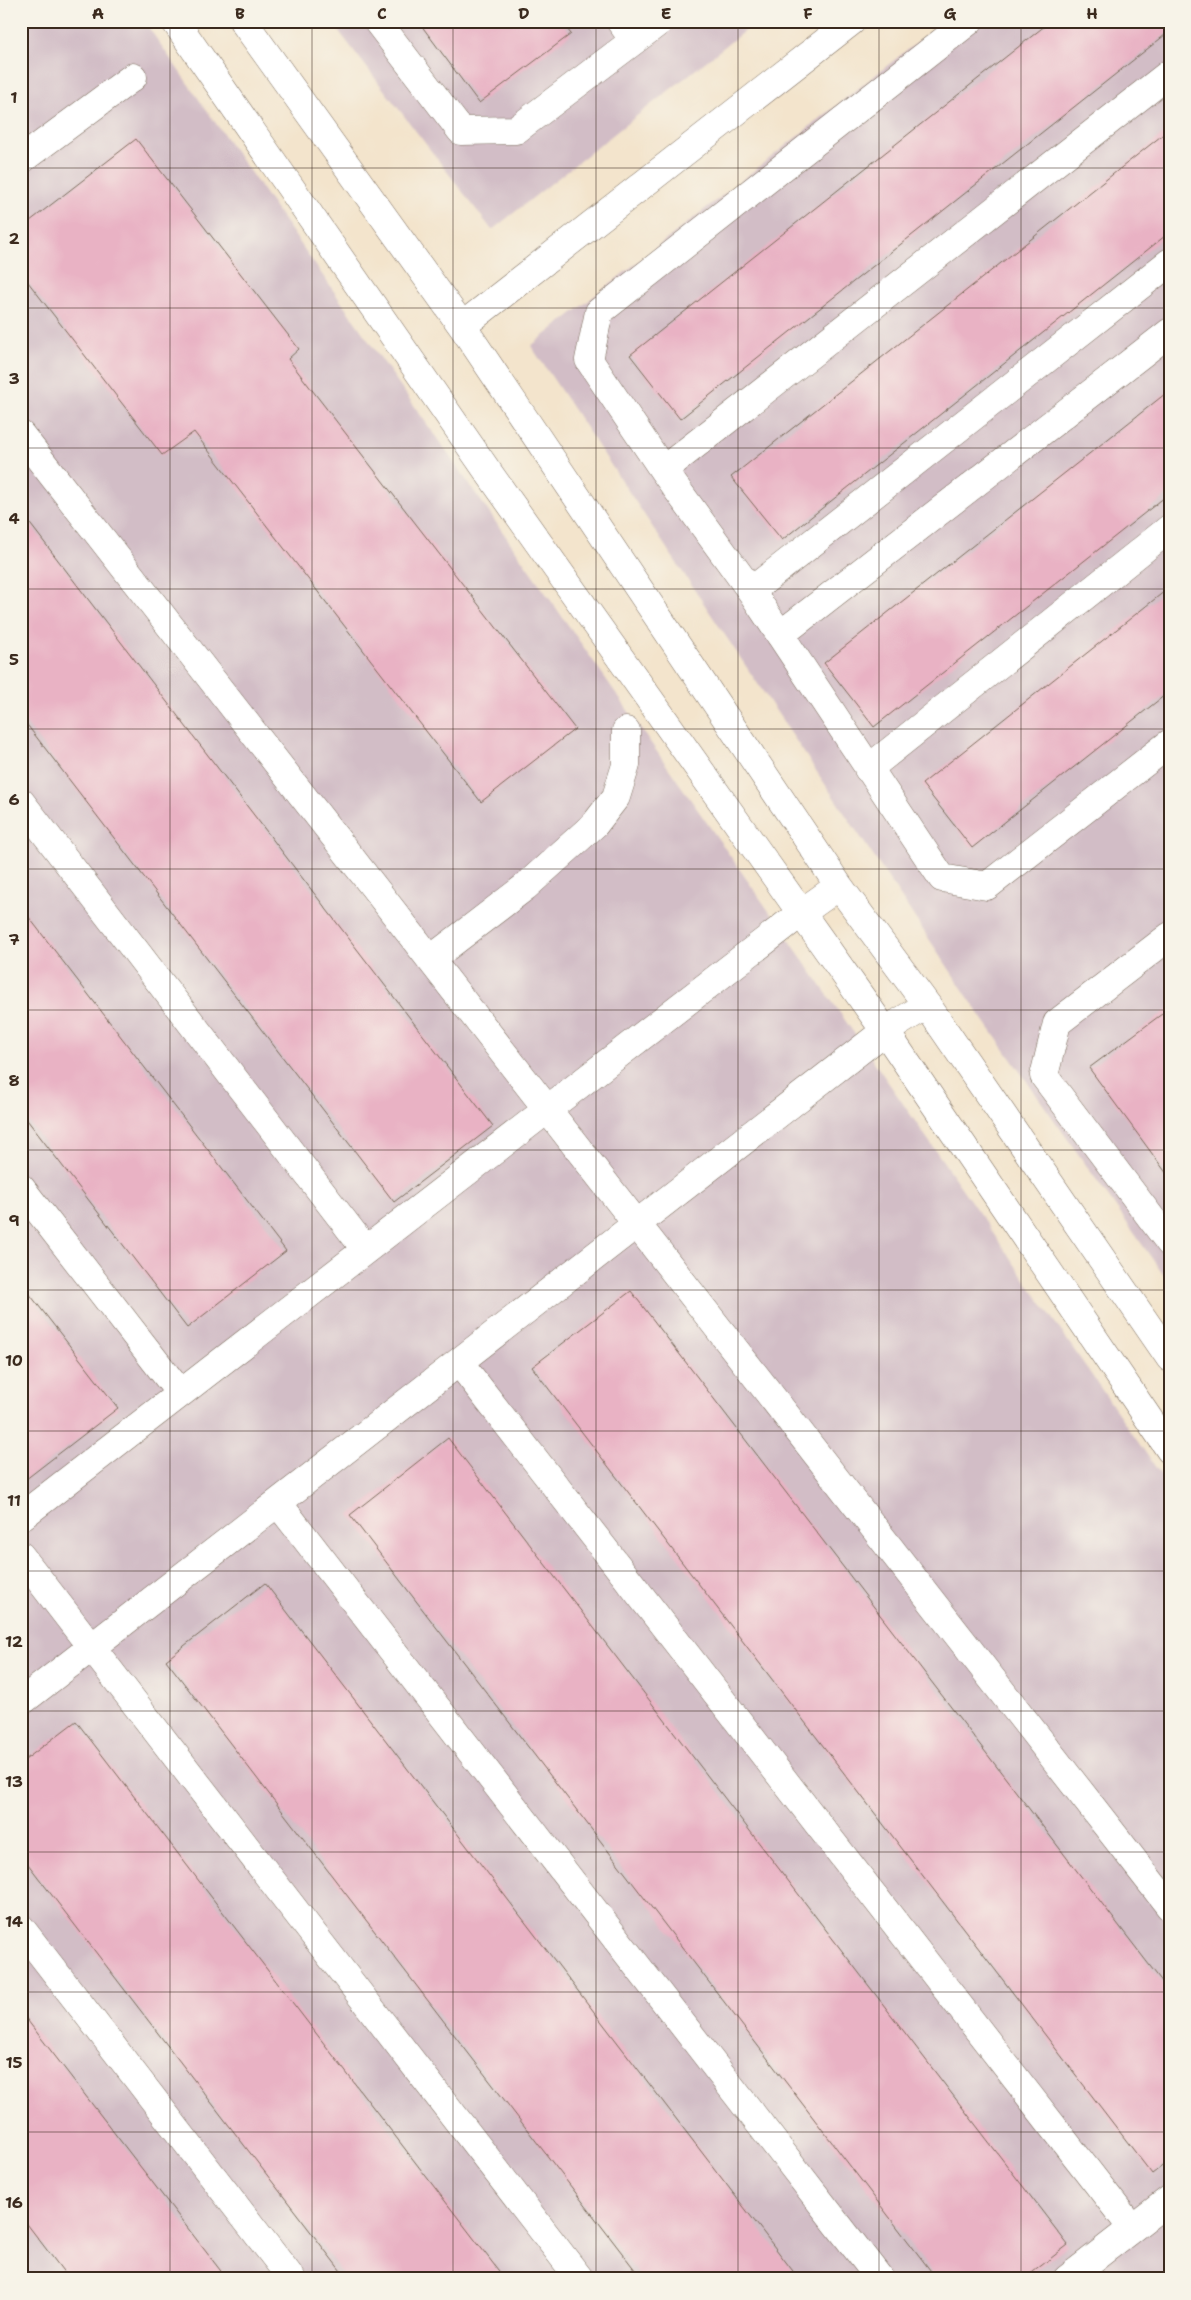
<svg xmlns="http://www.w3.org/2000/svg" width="1191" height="2300" viewBox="0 0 1191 2300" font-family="'Shantell Sans',sans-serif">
<rect width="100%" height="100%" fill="#f7f3e8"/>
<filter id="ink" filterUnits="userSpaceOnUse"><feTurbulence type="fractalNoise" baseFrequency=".02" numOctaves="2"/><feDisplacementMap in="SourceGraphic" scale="10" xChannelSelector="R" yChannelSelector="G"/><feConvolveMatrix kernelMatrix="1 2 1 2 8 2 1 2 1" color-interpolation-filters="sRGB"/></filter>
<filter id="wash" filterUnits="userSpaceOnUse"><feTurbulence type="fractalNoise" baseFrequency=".0096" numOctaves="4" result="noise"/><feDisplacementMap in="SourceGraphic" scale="20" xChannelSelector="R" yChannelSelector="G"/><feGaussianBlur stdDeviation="1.12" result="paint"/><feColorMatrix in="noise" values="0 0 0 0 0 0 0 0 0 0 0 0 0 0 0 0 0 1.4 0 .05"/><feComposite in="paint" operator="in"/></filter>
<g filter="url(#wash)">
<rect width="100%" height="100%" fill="#f3e4cc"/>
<path fill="#d2bdc6" d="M21 21H144L806 964 1170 1488V2279H21Z
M331 21H757L492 230Z
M944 21H1170V1284L978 1012 531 346Z"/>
<g id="blocks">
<path fill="#e9b2c4" d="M418 21H561L571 34 479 103Z
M1051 21H1170V31L680 419 630 355Z
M1170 129V232L782 540 731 477Z
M136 139 299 349 288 359 575 729 481 802 194 432 162 455 21 273V228Z
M1170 390V493L874 727 824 663Z
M21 512 493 1126 394 1202 21 717Z
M1170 587V691L972 848 922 784Z
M21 907 286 1251 187 1328 21 1112Z
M1170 1008V1178L1089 1068Z
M21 1283 118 1408 21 1483Z
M631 1291 1170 1992V2160L1152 2174 532 1367Z
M448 1438 1068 2245 1024 2279H937L350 1515Z
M265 1583 799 2279H642L166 1660Z
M76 1721 505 2279H347L21 1855V1763Z
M21 2012 227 2279H69L21 2216Z"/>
</g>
</g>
<g filter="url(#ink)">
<use href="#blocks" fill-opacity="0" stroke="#7b6b5b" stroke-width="1"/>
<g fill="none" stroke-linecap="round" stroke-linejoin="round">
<g stroke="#7b6b5b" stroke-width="29">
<path id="minor" d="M175 21 491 476 885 1031 1170 1450
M243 21 462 326 839 886 927 1005 1170 1358
M377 21 461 131 516 130 660 21
M620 21 634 40
M969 21 599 312 589 360 663 470 751 591 942 878 987 886 1170 743
M21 160 133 77
M462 326 852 21
M21 435 1170 1907
M663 470 1170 73
M751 591 1170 262
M780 635 1170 332
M868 769 1170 528
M21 802 366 1250
M1170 936 1057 1023 1044 1076 1170 1243
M431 959 525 887 595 824 616 797 626 765V731
M21 1188 180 1393
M459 1362 1132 2228
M278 1503 880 2279
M21 1517 801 913 839 886
M21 1556 580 2279
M21 1702 885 1031 927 1005
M21 1928 292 2279
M1067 2279 1170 2199"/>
</g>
<use href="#minor" stroke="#fff" stroke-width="28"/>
</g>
</g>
<path fill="none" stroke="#3b2a1e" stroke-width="1" stroke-opacity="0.55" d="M170 21V2279M312 21V2279M453 21V2279M596 21V2279M738 21V2279M879 21V2279M1021 21V2279M21 168H1170M21 308H1170M21 448H1170M21 589H1170M21 729H1170M21 869H1170M21 1010H1170M21 1150H1170M21 1290H1170M21 1431H1170M21 1571H1170M21 1711H1170M21 1852H1170M21 1992H1170M21 2132H1170"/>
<rect width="1191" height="2300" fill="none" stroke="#f7f3e8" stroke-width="55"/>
<rect x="28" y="28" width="1136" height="2244" fill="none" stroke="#3b2a1e" stroke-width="2"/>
<g font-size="16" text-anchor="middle" font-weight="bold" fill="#3b2a1e">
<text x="98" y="19">A</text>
<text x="240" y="19">B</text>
<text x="382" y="19">C</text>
<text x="524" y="19">D</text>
<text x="666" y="19">E</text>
<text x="808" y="19">F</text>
<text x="950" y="19">G</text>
<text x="1092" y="19">H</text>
<text x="14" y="103">1</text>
<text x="14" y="244">2</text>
<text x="14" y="384">3</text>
<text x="14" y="524">4</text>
<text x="14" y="665">5</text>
<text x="14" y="805">6</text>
<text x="14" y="945">7</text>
<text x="14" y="1086">8</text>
<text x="14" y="1226">9</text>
<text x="14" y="1366">10</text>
<text x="14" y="1506">11</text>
<text x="14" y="1647">12</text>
<text x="14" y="1787">13</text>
<text x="14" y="1927">14</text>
<text x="14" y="2068">15</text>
<text x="14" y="2208">16</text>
</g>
</svg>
